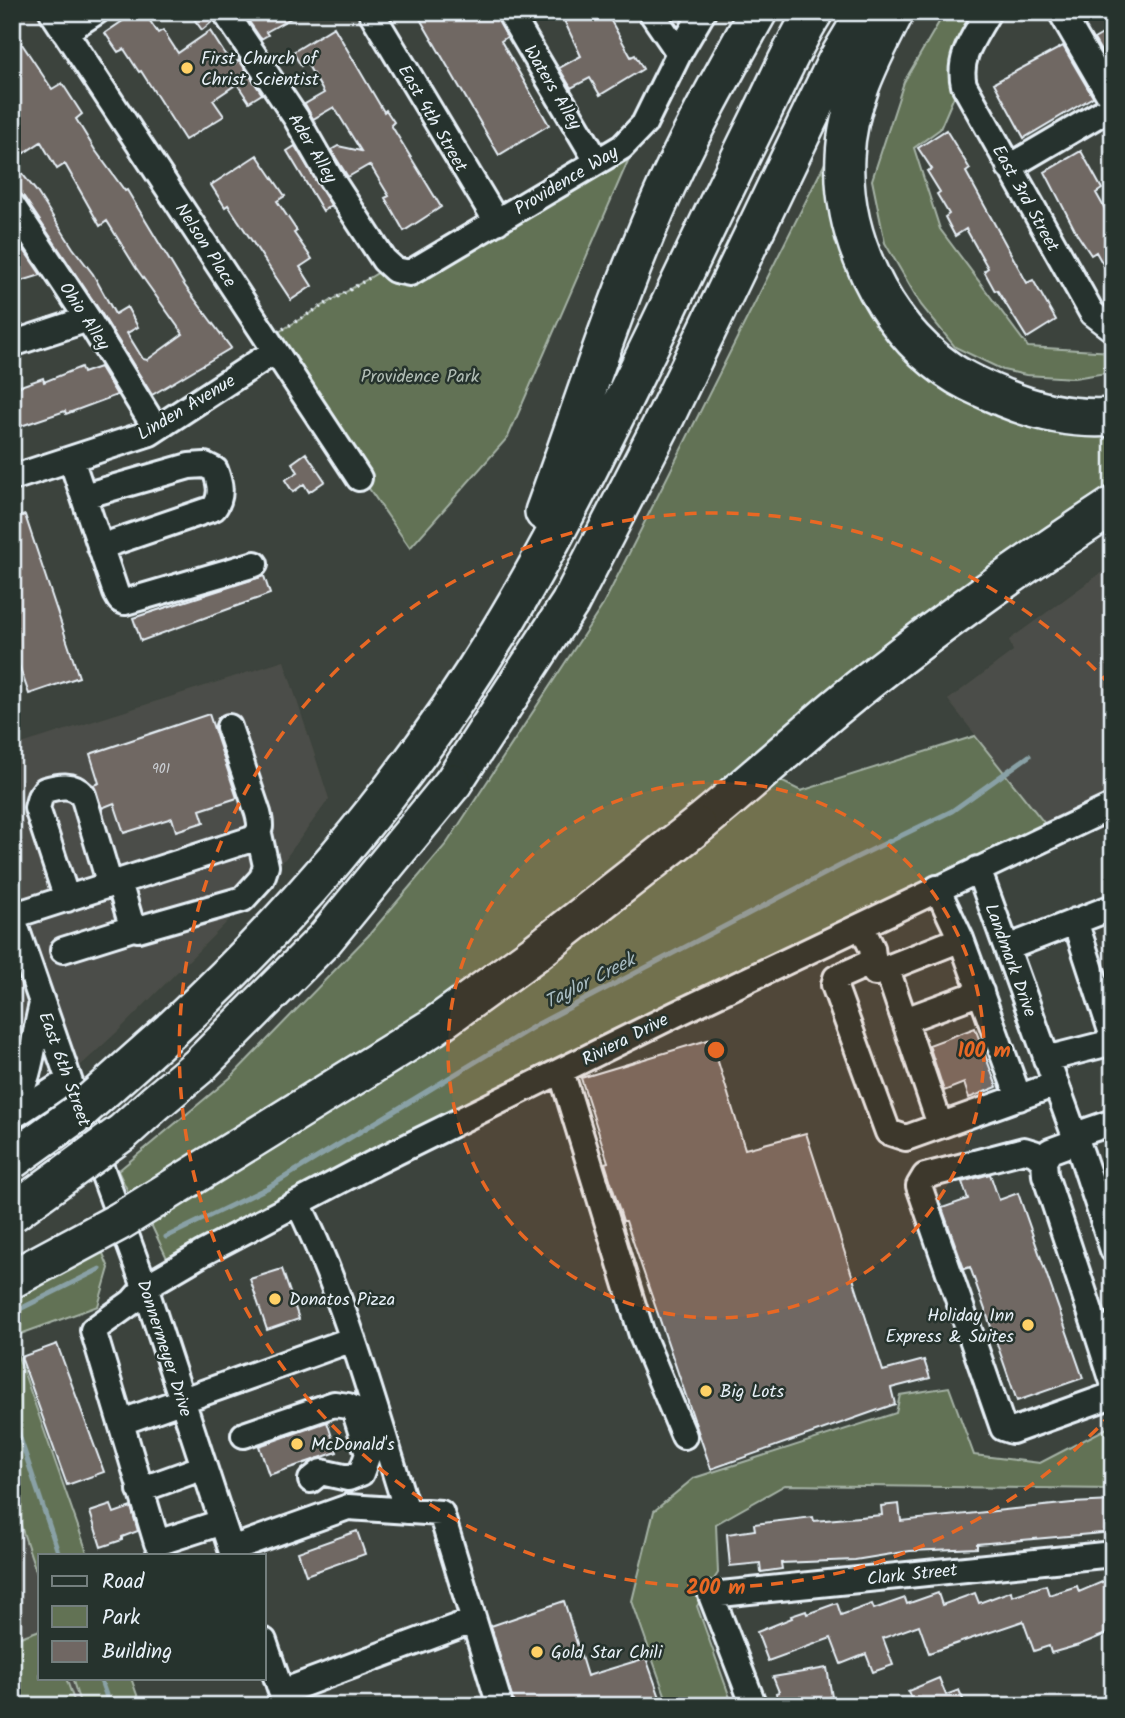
<svg xmlns="http://www.w3.org/2000/svg" width="1125" height="1718" viewBox="0 0 1125 1718" font-family="Kalam,sans-serif">
<rect width="100%" height="100%" fill="#3c433d"/>
<filter id="ink" filterUnits="userSpaceOnUse"><feTurbulence type="fractalNoise" baseFrequency=".0143" numOctaves="2"/><feDisplacementMap in="SourceGraphic" scale="14" xChannelSelector="R" yChannelSelector="G"/><feConvolveMatrix kernelMatrix="1 2 1 2 8 2 1 2 1" color-interpolation-filters="sRGB"/></filter>
<g filter="url(#ink)">
<path fill="#4c4e48" d="M1113 564V806L1053 834 948 700 1013 651 1009 640Z
M284 661 329 799 285 859 238 911 117 1032 68 1077 42 1005 12 1108V747Z
M12 1359 40 1555V1678H123L133 1706H12Z"/>
<path fill="#627254" stroke="#a5b2a6" stroke-width="2" d="M945 12H973L956 46 955 94 940 129 914 148 940 229 1028 347 1113 352V372L1074 378 1026 375 1003 370 955 347 921 305 885 243 872 180 904 82Z
M644 124 508 437 410 548 275 352 277 333 381 271 395 270Z
M836 141 849 264 999 415 1057 434 1113 435V488L750 766 801 791 975 736 1053 834 173 1271 149 1220 132 1200 118 1171 230 1078 368 936 447 843 603 605Z
M102 1251 109 1268 98 1306 12 1337V1301Z
M12 1339 88 1555H40V1583L12 1499Z
M949 1387 974 1455 1040 1463 1113 1425V1489L785 1485 716 1524 718 1573 697 1606 733 1706H669L632 1601 654 1511 694 1478 896 1413 900 1395Z
M40 1630V1678H66L76 1706H12V1640Z
M72 1678H131L141 1706H81Z"/>
<g fill="none" stroke-linecap="round" stroke-linejoin="round">
<path stroke="#89a1a6" stroke-width="5" d="M166 1237 267 1188 538 1024 855 858 952 811 1029 756
M12 1313 100 1269
M12 1414 59 1555
M100 1678 110 1706"/>
</g>
<path fill="#706763" stroke="#e8f1f8" stroke-width="2" d="M136 12H144L158 33 163 30 178 53 210 31 232 65 239 60 262 94 249 102 237 84 213 100 224 116 185 140 141 71 139 72 124 49 118 52 105 33Z
M189 12H210L213 21 202 30Z
M263 12H302L266 32 268 35 261 39 248 20Z
M416 12H494L507 37 501 41 549 125 499 155Z
M560 12H606L631 57 635 55 643 69 600 95 590 78 571 88 559 68 581 56Z
M334 27 384 112 386 110 394 122 391 125 441 207 404 231 385 198 389 196 372 168 369 165 348 177 331 150 338 146 361 151 334 107 313 119 305 104 324 93 306 62 301 66 293 52Z
M1113 28V72L1094 39Z
M12 29 52 89 62 83 82 114 76 119 95 150 125 191 127 190 185 286 231 348 152 395 100 311 24 197 12 190V161L37 192 73 248 93 274 115 314 127 307 138 327 127 333 143 359 147 360 183 334 136 268 107 221 100 226 65 164 57 169 41 142 12 161Z
M1063 46 1093 97 1024 138 994 83Z
M946 130 970 169 966 172 1027 283 1033 280 1056 320 1027 338 997 290 995 291 984 271 988 268 966 229 955 236 945 217 949 214 937 194 940 192 927 171 932 169 918 148Z
M295 146 331 205 323 211 287 151Z
M1081 151 1102 189 1096 193 1113 223V282L1096 252 1091 255 1077 234 1045 172Z
M257 155 285 196 277 201 297 231 294 233 312 259 300 267 312 286 291 300 228 205 225 207 211 185Z
M22 247 41 275 12 284V251Z
M81 367 83 373 100 367 117 395 66 414 65 411 12 429V389L43 378 44 382Z
M306 453 325 481 309 492 304 484 293 492 285 480 298 472 292 463Z
M25 515 79 677 29 694 12 645V519Z
M264 576 270 594 141 641 133 618Z
M209 714 237 798 200 810 204 822 176 831 172 818 124 833 114 803 102 808 93 785 99 783 90 754Z
M975 1028 997 1087 969 1098 964 1083 944 1091 929 1045Z
M711 1039 745 1149 806 1133 883 1371 924 1360 930 1378 891 1388 895 1404 711 1469 626 1221H623L605 1163 608 1162 581 1078Z
M990 1174 999 1200 1018 1193 1083 1378 1017 1401 970 1267 964 1269 942 1208 968 1199 962 1182Z
M282 1269 299 1319 267 1330 250 1279Z
M57 1344 104 1472 67 1485 21 1357Z
M327 1422 337 1452 269 1475 259 1446Z
M1113 1501V1532L977 1544V1548L910 1551 855 1560 781 1563 782 1569 761 1572 760 1563 730 1566 727 1534 755 1530 754 1524 813 1517 814 1521 882 1515 881 1506 899 1504 901 1521 1072 1503Z
M111 1505 114 1513 131 1507 138 1531 122 1537V1540L101 1547 90 1512Z
M357 1531 365 1554 306 1575 298 1552Z
M1109 1579 1113 1589V1631L1079 1645 1051 1653 1049 1646 1034 1651 1023 1621 929 1653 919 1625 883 1638 893 1665 873 1672 866 1654 841 1664 831 1638 768 1661 757 1632 792 1618 791 1616 806 1611 807 1614 837 1603 841 1615 872 1604 874 1609 905 1598 907 1604 938 1593 942 1605 975 1593 979 1603 1011 1591 1012 1596 1046 1585 1049 1595 1077 1586 1079 1592Z
M564 1601 587 1676 646 1658 663 1706H514L491 1626Z
M827 1668 832 1697 797 1706H779L776 1693 779 1692 773 1677Z
M939 1678 946 1695 959 1690 966 1706H914L908 1691Z"/>
<g fill="none" stroke-linecap="round" stroke-linejoin="round">
<g stroke="#e8f1f8" stroke-width="30">
<path id="minor" d="M52 12 359 478
M225 12 296 118 329 176 384 260 395 270 410 273 622 147 644 124 679 53 703 12
M371 12 497 222
M509 12 597 161
M651 12 679 53
M988 12C975 36 957 57 964 85L1092 313 1113 329
M1061 12 1113 102
M65 32 96 12
M1009 167 1113 106
M12 205 88 319 156 429
M12 344 88 319
M71 459 116 593 120 600 125 602 255 564
M12 478 150 433 275 351
M84 496 189 466 205 465 215 470C220 483 223 496 214 508L100 547
M978 869 1081 1153 1113 1250
M119 882 131 923 133 928 138 929 243 899 262 878 266 866 259 834
M937 888 961 939 1019 1098
M67 899 37 808 40 797 45 790C59 786 72 783 83 795L110 885
M12 916 69 1080 145 1287 233 1555
M12 916 252 839C262 831 261 825 258 813L229 727
M1075 921 1113 1037
M861 926 872 948 875 973 961 939
M1007 948 1113 907
M63 950 133 928
M872 962 836 978 834 985 888 1132 906 1138 1056 1084
M887 969 940 1125
M905 1020 981 992
M1046 1059 1113 1042
M561 1071 643 1338 684 1436
M12 1108C32 1079 33 1038 42 1004
M12 1117 69 1080
M1075 1135 1113 1122
M1077 1141 1050 1151 1044 1161 1045 1175 1096 1329 1105 1331 1113 1325
M1044 1161 1034 1153 1024 1150 925 1176 919 1186 1003 1428 1012 1431 1110 1396 1113 1388
M298 1203C346 1301 374 1407 407 1511
M1096 1329 1113 1382
M122 1422 353 1339
M244 1435 334 1404 348 1406 354 1409 368 1454 361 1473 348 1478 321 1472 311 1480
M140 1490 204 1467
M222 1522 157 1543 93 1330 132 1302 145 1287 203 1253 370 1165 676 1014 1113 806
M231 1549 348 1507 441 1513 500 1706
M264 1641 286 1706
M282 1692 472 1621
M754 1706 711 1595 1113 1554"/>
</g>
<g stroke="#e8f1f8" stroke-width="42">
<path id="highway" d="M895 12C871 59 847 104 845 157 841 236 882 323 947 369 965 382 984 389 1004 398 1038 412 1076 420 1113 417
M544 512C581 410 614 306 657 207 686 140 722 76 758 12
M453 783 570 603 666 416 836 62 866 12
M697 826C744 788 788 748 834 709 923 635 1017 569 1113 506
M171 1030C297 913 410 779 499 632 557 537 606 435 655 335 690 262 725 188 761 115 778 81 793 45 814 12"/>
</g>
<path stroke="#e8f1f8" stroke-width="3.5" stroke-dasharray="2 5" stroke-linecap="butt" d="M283 329 373 276"/>
<use href="#minor" stroke="#26332d" stroke-width="24"/>
<use href="#highway" stroke="#26332d" stroke-width="37"/>
<g stroke="#e8f1f8" stroke-width="42" stroke-linecap="butt">
<path id="highway-bridge" d="M12 1160 79 1112 171 1030
M12 1213 123 1132 155 1103 199 1066 324 940 453 783
M12 1279 120 1221 433 1027 535 953 697 826"/>
</g>
<use href="#highway-bridge" stroke="#26332d" stroke-width="37"/>
</g>
</g>
<circle cx="716" cy="1050" r="268" fill="#e86824" fill-opacity=".12"/>
<g fill="none" stroke="#e86824" stroke-width="3.5" stroke-dasharray="12 9">
<circle cx="716" cy="1050" r="268"/>
<path d="M1112 1413A537 537 0 1 1 1112 687"/>
</g>
<g fill="#ffd166" stroke="#26332d" stroke-width="2.5">
<circle cx="187" cy="68" r="7"/>
<circle cx="275" cy="1299" r="7"/>
<circle cx="1028" cy="1325" r="7"/>
<circle cx="706" cy="1391" r="7"/>
<circle cx="297" cy="1444" r="7"/>
<circle cx="537" cy="1652" r="7"/>
</g>
<g text-anchor="middle" stroke-width="5" stroke-linejoin="round" paint-order="stroke">
<g font-size="14" fill="#caced3">
<text x="161" y="773">901</text>
</g>
<g font-size="18" fill="#e8f1f8" stroke="#26332d" text-anchor="start">
<text x="201" y="64">First Church of<tspan x="201" dy="21">Christ Scientist</tspan></text>
<text x="289" y="1305">Donatos Pizza</text>
<text x="1014" y="1321" text-anchor="end">Holiday Inn<tspan x="1014" dy="21">Express &amp; Suites</tspan></text>
<text x="720" y="1397">Big Lots</text>
<text x="311" y="1450">McDonald's</text>
<text x="551" y="1658">Gold Star Chili</text>
</g>
<g font-size="18" fill="#e8f1f8" stroke="#26332d">
<text transform="translate(553 87) rotate(59)" y="6">Waters Alley</text>
<text transform="translate(433 118) rotate(60)" y="6">East 4th Street</text>
<text transform="translate(313 148) rotate(59)" y="6">Ader Alley</text>
<text transform="translate(566 180) rotate(-31)" y="6">Providence Way</text>
<text transform="translate(1026 198) rotate(61)" y="6">East 3rd Street</text>
<text transform="translate(206 245) rotate(57)" y="6">Nelson Place</text>
<text transform="translate(85 316) rotate(57)" y="6">Ohio Alley</text>
<text transform="translate(186 407) rotate(-31)" y="6">Linden Avenue</text>
<text transform="translate(1011 960) rotate(70)" y="6">Landmark Drive</text>
<text transform="translate(625 1039) rotate(-27)" y="6">Riviera Drive</text>
<text transform="translate(65 1069) rotate(70)" y="6">East 6th Street</text>
<text transform="translate(165 1348) rotate(72)" y="6">Donnermeyer Drive</text>
<text transform="translate(912 1574) rotate(-6)" y="6">Clark Street</text>
</g>
<g font-size="18" fill="#b2beb6" stroke="#26332d">
<text x="420" y="382">Providence Park</text>
</g>
<g font-size="19" font-style="italic" fill="#a8bcc2" stroke="#26332d">
<text transform="translate(589 980) rotate(-27)" y="7">Taylor Creek</text>
</g>
</g>
<circle cx="716" cy="1050" r="10" fill="#e86824" stroke="#26332d" stroke-width="3.5"/>
<g font-size="21" text-anchor="middle" font-weight="bold" fill="#e86824" stroke="#26332d" stroke-width="5" stroke-linejoin="round" paint-order="stroke">
<text x="984" y="1057">100 m</text>
<text x="716" y="1594">200 m</text>
</g>
<rect width="1125" height="1718" fill="none" stroke="#26332d" stroke-width="42"/>
<rect x="21" y="21" width="1083" height="1676" fill="none" stroke="#e8f1f8" stroke-width="2.5" filter="url(#ink)"/>
<rect x="38" y="1554" width="228" height="126" fill="#26332d" stroke="#747f7e" stroke-width="2"/>
<rect x="52" y="1576" width="35" height="10" fill="#26332d" stroke="#747f7e" stroke-width="2"/>
<text x="102" y="1588" font-size="21" fill="#e8f1f8">Road</text>
<rect x="52" y="1606" width="35" height="21" fill="#627254" stroke="#747f7e" stroke-width="2"/>
<text x="102" y="1624" font-size="21" fill="#e8f1f8">Park</text>
<rect x="52" y="1641" width="35" height="21" fill="#706763" stroke="#747f7e" stroke-width="2"/>
<text x="102" y="1658" font-size="21" fill="#e8f1f8">Building</text>
</svg>
